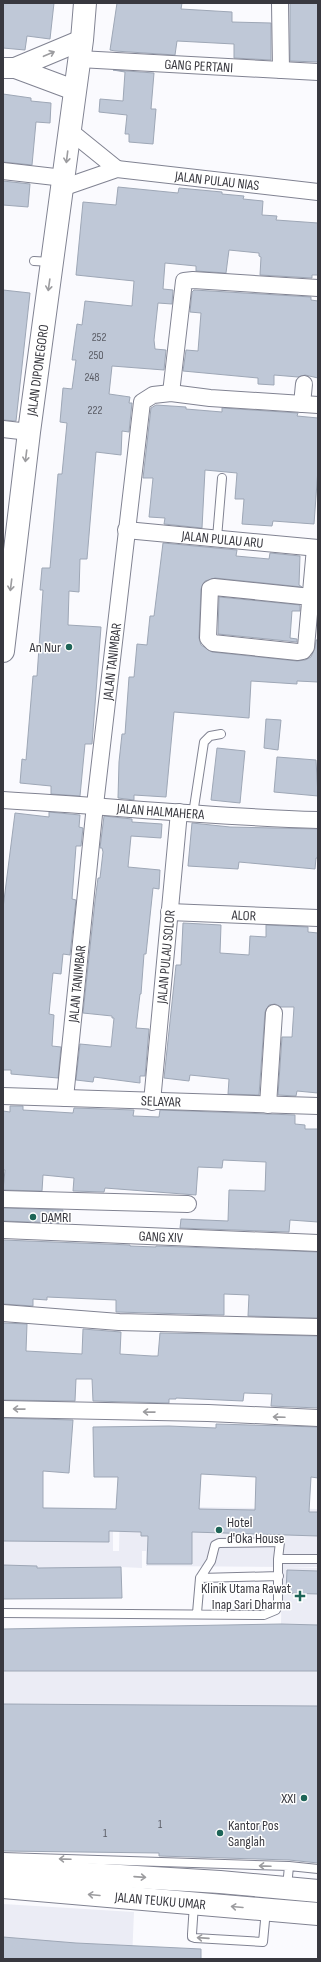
<svg xmlns="http://www.w3.org/2000/svg" width="321" height="1962" viewBox="0 0 321 1962" font-family="'Sofia Sans Condensed',sans-serif">
<rect width="100%" height="100%" fill="#fafafe"/>
<path fill="#ebecf5" d="M120 1506 318 1509V1567H287L318 1568V1750L3 1753V1629L281 1624 282 1567 146 1566V1551H142V1568L121 1567 122 1598 3 1599V1507L113 1508V1551H119Z
M3 1904 134 1912 132 1959H3Z"/>
<path fill="#bfc8d7" stroke="#9ea7b6" fill-rule="evenodd" d="M3 3H54L50 39 27 36 25 50 3 48Z
M117 3H182L181 9 232 12V22L271 23V60L234 58V44L177 41 175 55 115 51 110 50Z
M290 3H318V62L290 61Z
M113 70 154 73 151 109H156L153 144 129 142V134H125L127 115 99 112 100 99 123 101 125 72Z
M3 94 31 98V101L51 103 50 123 36 122 32 165 3 162Z
M3 181 30 184 28 207 3 205Z
M118 187 178 193 179 188 222 192V194L244 196 243 199 263 201 262 215 277 216 276 220 318 223V275H312V278L260 275 261 257 259 256V253L229 250 226 273 196 271V266L165 263 163 289 173 290 172 304 158 303 154 340 155 349 166 350 164 370 112 366 109 394 130 397 129 403H132L129 432 122 431 121 455 96 452 87 559H80L79 592 69 591 68 625 101 627 92 744H85L80 796 51 794V786L20 783 22 759 26 760 33 676H37L43 590H40L42 568H50L58 474H62L67 423 60 422 63 388 72 389 76 360H72L77 324 82 325 85 301 132 306 134 281 76 275 83 202 116 205Z
M3 290 30 293 16 421 3 420Z
M194 290 311 297V300L318 301V378L305 375 298 377 274 375V385L258 384V378L183 371 186 350 198 351 201 313 190 312 192 292Z
M156 405 186 407V409L222 412V408L298 413 297 416 318 418V469L314 524 273 521 272 526 242 524 244 499H235L237 473 205 470 202 528 164 524 165 518 149 517 153 478H143L151 408Z
M163 543 237 550 236 556 269 559 270 553 300 556 299 585 302 587 215 578 205 581 201 589 199 638 201 645 212 652 297 661 305 660 311 657 315 648 316 640H318V682L297 681V684L251 681 249 718 174 712 166 797 134 795V800L118 798 119 762 122 734H125L129 677H134L137 644 147 645 150 616H154Z
M219 597 300 605V611H292L290 638 297 639V642L218 634Z
M266 719 281 720 278 750 264 748Z
M217 748 245 751 240 803 211 800Z
M277 757 316 760 318 796 274 792Z
M49 812 80 815 79 827 83 828 81 846H76L72 899 76 900 70 955 63 954 61 974 53 973 49 1014 54 1015 52 1046 61 1047 58 1078 11 1074V1070H3V908L15 813 49 817Z
M104 816 132 819V822L162 824 161 838 131 836 128 867 160 870 159 889 153 888 146 954H144L141 994H140L136 1028 149 1029 145 1076H140V1083L94 1077 93 1082 76 1080 80 1044 111 1047 114 1018H112V1016L83 1013 95 901 98 878H100L103 852 102 848H100Z
M192 823 230 827 318 829V858H316L315 869 239 862 238 869 188 866Z
M183 923 221 925 220 953 249 955 250 936 266 937V925L308 927V932L318 933V1093L297 1091 296 1096 278 1095 282 1037H292L294 1007H281L275 1004 269 1005 265 1012 259 1095 228 1094 229 1079 190 1075 189 1081 164 1078 176 965H181Z
M10 1106H23V1110L73 1113 74 1108 134 1110 133 1116 159 1117 160 1110 295 1115V1124L305 1125V1129H318V1222L290 1220 289 1232 180 1228 181 1219 228 1221 229 1190 265 1191 266 1162 223 1160 222 1168 198 1167 196 1195 105 1188 104 1192 73 1191 74 1178 43 1175 42 1191 3 1190 5 1170H3V1111L10 1112Z
M3 1208 63 1210 62 1223 3 1221Z
M3 1240 130 1245V1246L156 1247V1246L318 1252V1318L248 1316 249 1295 224 1294V1315L116 1312V1300L47 1297V1300L33 1299V1306L3 1304Z
M3 1323 27 1324 26 1351 82 1354 83 1329 121 1332 120 1354 152 1356H158L160 1333 318 1336V1408L271 1406 272 1394 244 1393 243 1401 176 1398V1399H169V1403L93 1401 92 1379H76L75 1401 3 1400Z
M3 1418 73 1420 69 1473 43 1471V1508L116 1509 118 1477H94L93 1427 169 1426 216 1428V1424L318 1427V1478L311 1477 309 1512H318V1536L192 1532V1564H147L148 1536H141V1532L109 1531V1542L3 1541ZM201 1474 256 1477 255 1510 199 1509Z
M3 1565 37 1566V1568L121 1567 122 1598 3 1599Z
M287 1570 318 1571V1594L286 1593Z
M281 1624 318 1625V1671H3V1629Z
M3 1704 318 1706V1863L289 1860 159 1856V1853L3 1851Z
M3 1937 76 1943 201 1949V1959H3Z"/>
<g fill="none" stroke-linecap="round" stroke-linejoin="round">
<g stroke="#818392" stroke-width="10">
<path id="service" d="M34 261 51 262
M217 538 222 478
M193 814 204 742 210 736 221 734
M200 1578 279 1576
M3 1613 264 1615 276 1610 278 1604V1559
M197 1613 200 1578 211 1561 215 1545 219 1543 280 1542 278 1559H318
M3 1857 289 1866 318 1869
M287 1887 289 1866
M194 1904 192 1934V1937L195 1938 263 1942 266 1910"/>
</g>
<g stroke="#818392" stroke-width="18">
<g id="minor">
<path d="M280 3 281 70"/>
<path id="s1" d="M79 59 318 72"/>
<path d="M70 131 117 169"/>
<path d="M3 171 64 178"/>
<path id="s2" d="M62 188 117 169 318 192"/>
<path d="M171 393 184 281 193 280 318 288"/>
<path d="M302 404 304 384"/>
<path d="M3 429 29 432"/>
<path id="s3" d="M126 530 318 548"/>
<path d="M311 597 214 587 210 589 208 638 213 643 298 652 303 651 306 647 315 548"/>
<path id="s4" d="M3 800C108 806 213 817 318 820"/>
<path id="s5" d="M169 912 318 918"/>
<path id="s6" d="M3 1096 318 1106"/>
<path id="s7" d="M65 1098 95 805 142 402 153 395 171 393 210 398 318 405"/>
<path id="s8" d="M152 1102 179 812"/>
<path d="M268 1105 274 1013"/>
<path d="M3 1199 188 1204"/>
<path id="s9" d="M3 1230 318 1243"/>
<path d="M3 1313 119 1322 318 1327"/>
<path d="M3 1409 208 1413 318 1418"/>
</g>
</g>
<g stroke="#818392" stroke-width="22">
<path id="tertiary" d="M3 68H15L74 90
M15 68 82 40"/>
</g>
<g stroke="#818392" stroke-width="24">
<g id="secondary">
<path id="s10" d="M3 651 29 432 82 40 85 3"/>
<path d="M3 1869 220 1882 318 1891"/>
<path id="s11" d="M3 1887 318 1914"/>
</g>
</g>
<use href="#service" stroke="#fff" stroke-width="8"/>
<use href="#minor" stroke="#fff" stroke-width="16"/>
<use href="#tertiary" stroke="#fff" stroke-width="20"/>
<use href="#secondary" stroke="#fff" stroke-width="22"/>
</g>
<defs><path id="oneway-shaft" d="M-6 0H5M1.5-3L5.5 0L1.5 3" fill="none" stroke-width="1.6" stroke-linecap="round" stroke-linejoin="round"/></defs>
<g stroke="#9c9c9f">
<use href="#oneway-shaft" transform="translate(49 54) rotate(-23)"/>
<use href="#oneway-shaft" transform="translate(67 157) rotate(97)"/>
<use href="#oneway-shaft" transform="translate(49 285) rotate(98)"/>
<use href="#oneway-shaft" transform="translate(26 456) rotate(97)"/>
<use href="#oneway-shaft" transform="translate(11 585) rotate(97)"/>
<use href="#oneway-shaft" transform="translate(19 1409) rotate(-179)"/>
<use href="#oneway-shaft" transform="translate(149 1412) rotate(-179)"/>
<use href="#oneway-shaft" transform="translate(279 1417) rotate(-178)"/>
<use href="#oneway-shaft" transform="translate(65 1859) rotate(-178)"/>
<use href="#oneway-shaft" transform="translate(265 1866) rotate(-178)"/>
<use href="#oneway-shaft" transform="translate(140 1877) rotate(4)"/>
<use href="#oneway-shaft" transform="translate(94 1895) rotate(-175)"/>
<use href="#oneway-shaft" transform="translate(237 1907) rotate(-175)"/>
<use href="#oneway-shaft" transform="translate(203 1938) rotate(-176)"/>
</g>
<g fill="#1d6457" stroke="#fff" stroke-width="1.5">
<circle cx="69" cy="647" r="4"/>
<circle cx="33" cy="1217" r="4"/>
<circle cx="219" cy="1530" r="4"/>
<path d="M298 1590h4v4h4v4h-4v4h-4v-4h-4v-4h4z"/>
<circle cx="304" cy="1798" r="4"/>
<circle cx="220" cy="1833" r="4"/>
</g>
<g text-anchor="middle" stroke-width="3" stroke-linejoin="round" paint-order="stroke">
<g font-size="12" fill="#5a5c65">
<text x="99" y="341">252</text>
<text x="96" y="359">250</text>
<text x="92" y="381">248</text>
<text x="95" y="414">222</text>
<text x="160" y="1828">1</text>
<text x="105" y="1837">1</text>
</g>
<g font-size="14" fill="#38383f" stroke="#fff">
<text dy="5" stroke="none"><textPath href="#s1" startOffset="120">GANG PERTANI</textPath></text>
<text dy="5" stroke="none"><textPath href="#s2" startOffset="159">JALAN PULAU NIAS</textPath></text>
<text dy="5" stroke="none"><textPath href="#s10" startOffset="283">JALAN DIPONEGORO</textPath></text>
<text dy="5" stroke="none"><textPath href="#s3" startOffset="97">JALAN PULAU ARU</textPath></text>
<text dy="5" stroke="none"><textPath href="#s7" startOffset="439">JALAN TANIMBAR</textPath></text>
<text dy="5" stroke="none"><textPath href="#s4" startOffset="158">JALAN HALMAHERA</textPath></text>
<text dy="5" stroke="none"><textPath href="#s5" startOffset="75">ALOR</textPath></text>
<text dy="5" stroke="none"><textPath href="#s8" startOffset="146">JALAN PULAU SOLOR</textPath></text>
<text dy="5" stroke="none"><textPath href="#s7" startOffset="115">JALAN TANIMBAR</textPath></text>
<text dy="5" stroke="none"><textPath href="#s6" startOffset="158">SELAYAR</textPath></text>
<text dy="5" stroke="none"><textPath href="#s9" startOffset="158">GANG XIV</textPath></text>
<text dy="5" stroke="none"><textPath href="#s11" startOffset="158">JALAN TEUKU UMAR</textPath></text>
</g>
<g font-size="14" fill="#38383f" stroke="#fff" text-anchor="end">
<text x="61" y="652">An Nur</text>
<text x="41" y="1222" text-anchor="start">DAMRI</text>
<text x="227" y="1527" text-anchor="start">Hotel<tspan x="227" dy="16">d'Oka House</tspan></text>
<text x="291" y="1593">Klinik Utama Rawat<tspan x="291" dy="16">Inap Sari Dharma</tspan></text>
<text x="296" y="1803">XXI</text>
<text x="228" y="1830" text-anchor="start">Kantor Pos<tspan x="228" dy="16">Sanglah</tspan></text>
</g>
</g>
<rect width="321" height="1962" fill="none" stroke="#38383f" stroke-width="8"/>
</svg>
